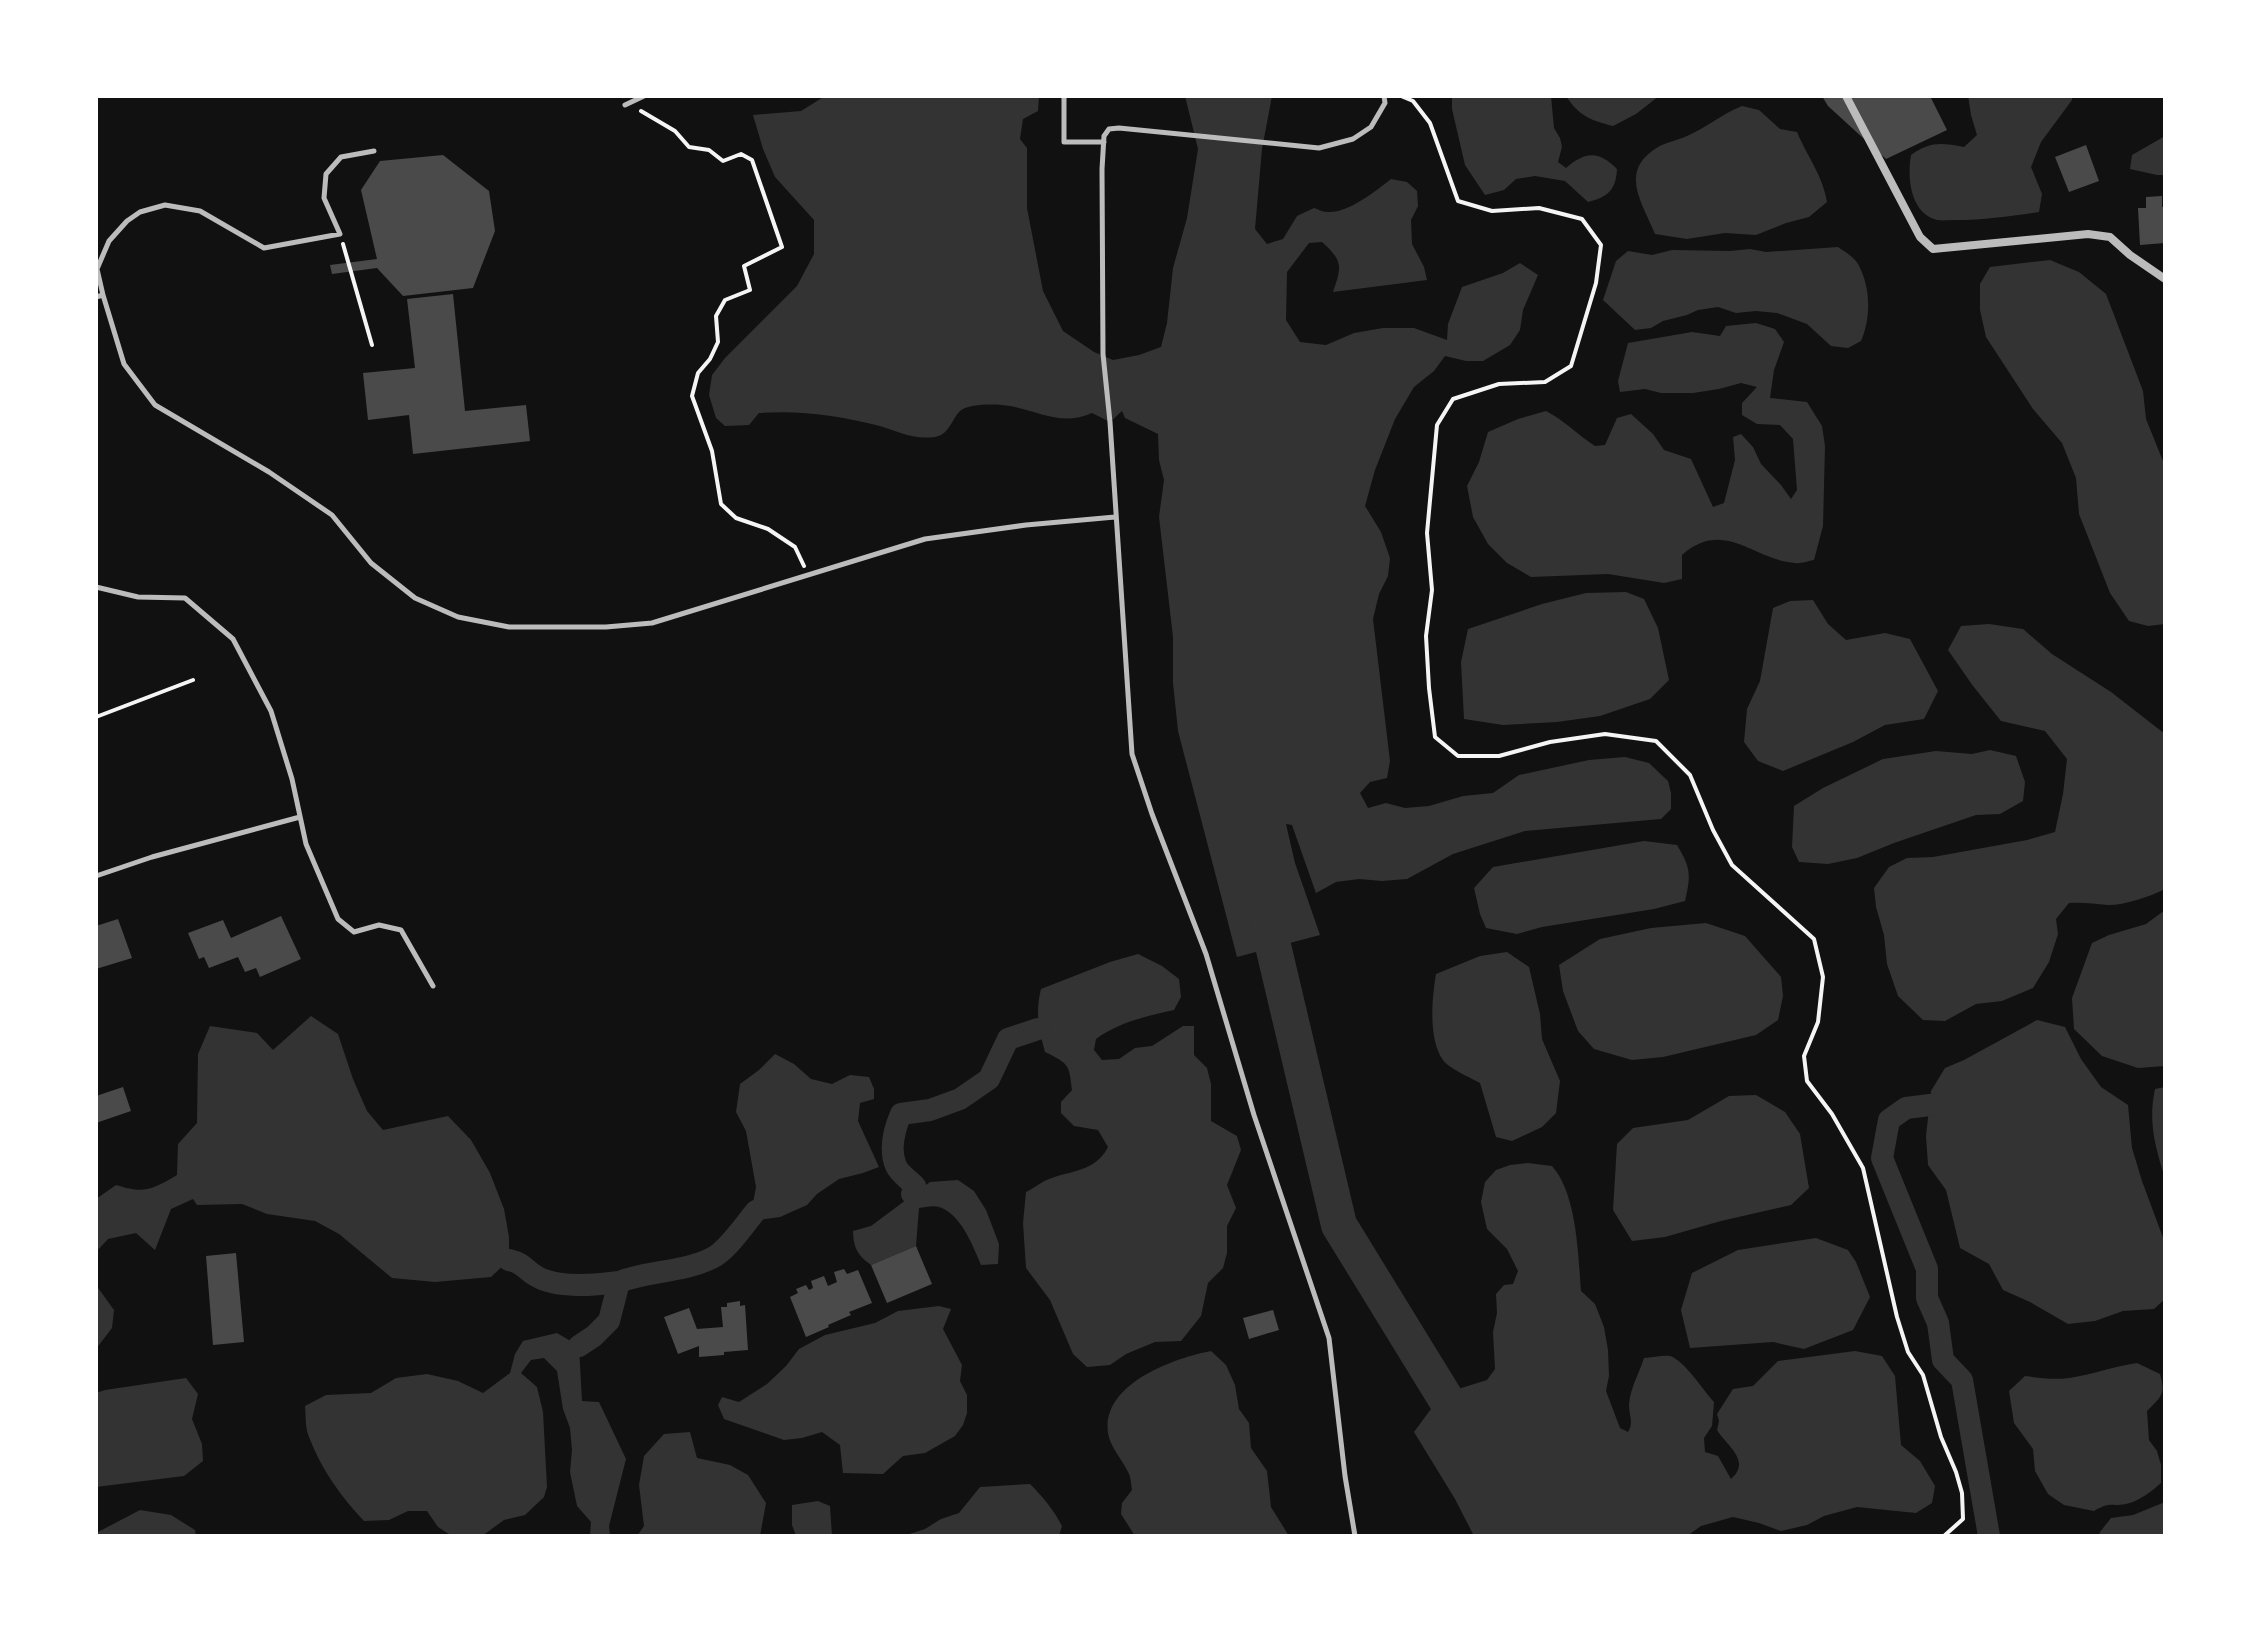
<svg xmlns="http://www.w3.org/2000/svg" width="2261" height="1632" viewBox="0 0 2261 1632" font-family="'Roboto Condensed',sans-serif">
<rect width="100%" height="100%" fill="#111"/>
<path fill="#333" d="M825 96H1039L1038 111 1023 119 1020 139 1027 148V208L1043 291 1063 331 1094 352 1113 360 1139 355 1161 347 1167 323 1173 268 1187 218 1198 149 1185 96H1272L1262 149 1255 229 1267 244 1283 239 1297 216 1314 208C1318 209 1322 212 1327 212 1347 214 1376 191 1391 179L1407 182 1417 191 1418 206 1411 220 1412 244 1424 267 1427 280 1333 292C1342 266 1343 261 1322 242L1309 243 1287 272 1286 320 1300 342 1326 345 1354 333 1383 328H1414L1447 340 1448 324 1462 287 1503 273 1520 263 1538 275 1523 310 1520 330 1510 345 1483 361H1466L1445 356 1434 371 1414 387 1395 419 1375 470 1365 506 1381 532 1390 558 1388 576 1379 594 1373 619 1390 761 1387 778 1370 782 1360 793 1368 808 1386 803 1405 808 1429 806 1463 796 1493 793 1519 775 1589 760 1625 757 1649 763 1668 781 1671 793V809L1661 819 1525 831 1453 854 1407 879 1382 881 1359 879 1336 882 1316 893 1292 825 1286 824 1295 863 1320 935 1237 957 1178 731 1173 683V637L1159 517 1164 480 1159 460 1158 434 1125 418 1122 411 1110 422 1092 413C1059 428 1035 408 1002 405 992 404 968 404 960 411 951 420 950 434 935 437 911 440 899 431 876 425 836 415 800 410 759 413L749 425 725 426 716 418 709 395 712 375 725 358 797 286 814 254V220L775 177 763 149 753 115 801 111Z
M1452 96H1551L1554 128 1560 138 1562 147 1558 162 1566 168C1586 151 1599 151 1617 169 1616 190 1608 197 1588 202L1565 181 1535 176 1516 179 1504 190 1485 195 1465 165 1452 109Z
M1566 96H1659L1636 114 1613 126C1590 120 1579 116 1566 96Z
M1968 96H2072V100L2041 142 2031 167 2042 194 2039 212C2011 216 1984 220 1956 220 1950 220 1942 221 1937 220 1910 213 1907 177 1911 155 1931 141 1941 143 1964 147L1977 135 1971 115Z
M1742 106 1759 110 1780 129 1797 132C1807 156 1823 176 1827 202L1809 217 1786 223 1756 235 1725 233 1687 239 1655 234C1642 202 1618 171 1658 147 1667 142 1678 140 1687 136 1707 127 1722 114 1742 106Z
M2165 136V175H2157L2130 169 2132 155Z
M1838 247C1845 252 1854 257 1858 264 1871 287 1871 318 1861 341L1848 348 1831 346 1807 324 1777 313 1756 311 1736 313 1718 307 1698 310 1687 315 1663 321 1651 328 1635 330 1603 300 1616 261 1628 251 1652 255 1672 250 1730 251 1750 249 1766 252Z
M2050 260 2079 272 2106 294 2143 391 2146 419 2165 466V624L2148 626 2129 621 2110 593 2079 514 2076 478 2062 443 2033 409 1986 337 1980 310V284L1990 267Z
M1756 323 1775 329 1784 342 1774 370 1770 398 1807 402 1822 426 1825 446 1823 526 1814 560C1808 561 1801 564 1795 563 1753 560 1724 518 1682 555V579L1664 583 1608 574 1531 577 1507 563 1488 544 1473 517 1467 486 1479 462 1488 432 1518 419 1546 411C1564 420 1578 435 1595 446L1605 445 1617 418 1631 414 1653 434 1664 450 1691 459 1713 507 1724 503 1735 460 1733 437 1741 434 1753 447 1761 464 1781 485 1791 499 1797 490 1793 439 1780 425 1757 424 1742 415V403L1757 387 1741 383 1719 389 1693 393H1661L1645 389 1620 392 1618 381 1628 343 1692 332 1720 336 1726 326Z
M1626 592 1644 599 1658 628 1669 680 1650 699 1600 716 1557 722 1503 725 1464 719 1461 662 1468 629 1542 604 1586 593Z
M1813 600 1828 624 1846 640 1885 633 1910 639 1938 691 1924 719 1885 725 1853 742 1783 771 1758 761 1744 742 1747 709 1760 681 1773 608 1790 601Z
M1989 624 2023 629 2052 654 2111 692 2165 734V889C2149 897 2125 905 2108 905 2095 904 2082 902 2069 903L2056 919 2058 934 2049 962 2033 988 2002 1001 1976 1004 1945 1021 1923 1020 1898 996 1887 964 1884 935 1876 907 1874 888 1889 867 1907 858 1933 857 2027 840 2055 832 2063 794 2067 759 2045 731 2001 721 1973 686 1948 650 1961 626Z
M1990 750 2016 756 2025 782 2023 801 2000 814 1976 815 1894 843 1857 858 1828 864 1799 862 1792 847 1794 806 1823 788 1883 759 1936 751 1972 754Z
M1644 841 1677 845C1691 868 1691 875 1685 901L1654 909 1542 927 1517 934 1486 928 1480 914 1474 888 1493 867Z
M2165 910V1066L2138 1068 2102 1056 2074 1029 2072 998 2092 943 2109 935 2146 924Z
M1706 923 1745 936 1781 977 1783 996 1778 1020 1756 1035 1663 1057 1632 1060 1594 1049 1578 1031 1563 991 1559 965 1600 939 1651 928Z
M1507 952 1529 967 1540 1014 1542 1039 1560 1081 1556 1113 1542 1127 1512 1141 1496 1137 1480 1083C1471 1078 1448 1068 1443 1060 1428 1039 1432 998 1436 974L1480 956Z
M1138 954 1162 966 1179 979 1181 997 1174 1010C1147 1016 1119 1022 1096 1039L1094 1050 1102 1060 1119 1059 1135 1048 1152 1046 1183 1026H1194V1055L1207 1068 1211 1084V1121L1237 1136 1241 1150 1227 1185 1236 1208 1227 1226V1253L1223 1268 1208 1283 1201 1316 1181 1341 1155 1342 1126 1354 1110 1365 1087 1367 1073 1354 1050 1300 1026 1268 1023 1223 1026 1192C1034 1188 1041 1182 1049 1179 1072 1170 1095 1172 1108 1147L1098 1130 1074 1126 1061 1113V1102L1072 1090C1069 1064 1069 1064 1045 1052 1039 1030 1035 1012 1041 989L1110 962Z
M311 1016 338 1034 353 1079 367 1111 383 1130 448 1116 471 1140 490 1173 504 1209 509 1237V1260L491 1277 435 1282 392 1278 339 1234 315 1221 267 1214 242 1204 197 1205 193 1199 171 1209 155 1250 136 1233 108 1239 96 1252V1199L116 1185C144 1194 151 1190 177 1175L178 1144 197 1123 198 1054 210 1026 257 1033 273 1050Z
M2037 1020 2065 1027 2081 1059 2101 1087 2128 1105 2132 1148 2142 1181 2165 1243V1299L2154 1309 2123 1311 2095 1321 2068 1324 2030 1302 2003 1290 1989 1264 1960 1248 1946 1190 1928 1165 1926 1136 1931 1091 1945 1068 1964 1060Z
M775 1054 794 1064 811 1079 832 1084 850 1075 869 1077 874 1089V1099L860 1103 858 1121 879 1167 863 1173 839 1179 817 1194 807 1205 780 1217 759 1220 753 1203 756 1187 746 1131 736 1112 740 1084 759 1070Z
M2165 1087V1178C2155 1147 2148 1121 2155 1089Z
M1756 1095 1785 1112 1800 1134 1809 1188 1791 1205 1721 1221 1665 1237 1632 1241 1613 1210 1617 1144 1633 1128 1688 1120 1729 1096Z
M1528 1163 1552 1166C1577 1194 1578 1254 1581 1291L1595 1304 1604 1327 1608 1350 1609 1376 1606 1391 1620 1428 1628 1432C1634 1422 1629 1416 1629 1405 1630 1388 1639 1374 1644 1358 1652 1358 1663 1355 1670 1356 1684 1360 1703 1390 1714 1402L1712 1426 1704 1438 1705 1452 1718 1456 1731 1479C1752 1461 1726 1445 1717 1430L1719 1421 1717 1414 1733 1389 1753 1386 1778 1361 1855 1351 1882 1356 1895 1376 1901 1445 1920 1461 1935 1486 1932 1503 1916 1513 1857 1507 1824 1516 1807 1525 1781 1531 1759 1523 1733 1517 1701 1526 1687 1536H1474L1455 1499 1414 1432 1442 1394 1487 1380 1495 1369 1493 1332 1497 1313 1496 1294 1504 1285 1513 1284 1518 1271 1507 1249 1487 1229 1481 1202 1485 1182 1496 1170 1510 1165Z
M958 1180 974 1191 986 1210 999 1244 998 1264 981 1265C973 1246 961 1214 939 1207 933 1205 925 1207 919 1208L916 1246 871 1265C858 1256 853 1247 853 1231L871 1226 930 1182Z
M1816 1238 1848 1250 1856 1262 1870 1297 1853 1330 1804 1349 1773 1342 1690 1348 1681 1310 1692 1273 1738 1250Z
M96 1285 114 1310 112 1328 96 1349Z
M939 1306 951 1309 943 1329 962 1365 960 1381 967 1395V1413L963 1425 955 1436 925 1453 903 1456 883 1474 843 1473 840 1445 822 1432 802 1438 784 1440 724 1419 718 1405 722 1397 739 1402 767 1384 786 1366 799 1349 825 1335 875 1323 898 1311Z
M557 1333 579 1346 582 1401 599 1402 626 1459 609 1526 610 1536H590L591 1522 577 1506 570 1472 572 1450 570 1428 563 1409 557 1371 544 1358 531 1360 521 1373 537 1387 543 1412 547 1487 544 1497 525 1515 504 1520 482 1536H452L438 1527 427 1511H408L389 1520 364 1521C341 1497 321 1469 309 1437 305 1428 306 1416 305 1406L326 1395 371 1393 396 1378 427 1374 458 1381 483 1393 510 1373 515 1354 523 1341Z
M1211 1351 1226 1365 1235 1385 1239 1409 1249 1423 1251 1448 1267 1471 1271 1507 1289 1536H1135L1121 1514 1122 1503 1132 1490C1131 1484 1131 1477 1128 1472 1122 1459 1110 1447 1108 1433 1101 1384 1174 1358 1211 1351Z
M2137 1363 2160 1374C2166 1395 2161 1397 2147 1411L2149 1440 2157 1451 2161 1465V1483C2152 1491 2138 1502 2126 1504 2109 1507 2112 1501 2094 1511L2064 1505 2048 1494 2035 1471 2033 1449 2014 1423 2009 1391 2025 1376C2040 1378 2054 1380 2069 1378 2092 1375 2114 1366 2137 1363Z
M186 1378 198 1394 192 1419 202 1444 203 1461 184 1476 96 1487V1393L105 1390Z
M690 1432 697 1458 730 1465 748 1475 766 1503 760 1536H637L644 1526 639 1485 644 1456 664 1434Z
M1030 1484C1043 1497 1053 1509 1062 1526L1059 1536H903L925 1529 941 1519 959 1513 980 1487Z
M818 1501 830 1506 832 1536H796L792 1525V1505Z
M2165 1502V1536H2099L2100 1532 2111 1518 2133 1515Z
M140 1510 171 1515 195 1530 196 1536H96V1533Z"/>
<g fill="none" stroke-linecap="round" stroke-linejoin="round">
<path stroke="#333" stroke-width="22" d="M1930 1105 1906 1108 1889 1120 1882 1158 1927 1269V1298L1938 1323 1943 1360 1962 1380 1989 1536
M912 1194 915 1186C909 1180 899 1173 896 1166 889 1149 894 1130 901 1114L930 1110 960 1099 989 1079 1008 1039 1038 1029
M509 1260C525 1264 524 1269 536 1276 557 1289 596 1285 619 1282
M579 1346 594 1336 609 1321 619 1282C649 1270 682 1273 712 1258 727 1251 744 1225 756 1211"/>
<path stroke="#333" stroke-width="36" d="M1262 899 1339 1225 1460 1422 1465 1436"/>
</g>
<path fill="#4a4a4a" d="M1822 96H1930L1947 130 1886 159 1828 106Z
M2086 145 2099 181 2069 192 2055 157Z
M443 155 489 191 495 231 473 288 403 296 377 268 332 274 330 265 377 259 361 190 380 161Z
M2162 196V207H2165V243L2140 245 2138 208H2146V197Z
M453 294 465 411 526 405 530 441 413 454 409 415 368 420 363 373 415 368 407 299Z
M281 916 301 959 260 977 256 968 245 972 238 957 209 968 204 957 199 959 188 933 223 920 231 938Z
M118 919 132 958 96 969V926Z
M123 1087 131 1111 96 1123V1096Z
M916 1246 932 1284 887 1303 871 1265Z
M236 1253 244 1342 213 1345 206 1256Z
M844 1269 847 1274 858 1270 872 1303 849 1312 851 1315 828 1325 829 1327 806 1337 790 1297 798 1293 796 1289 806 1285 809 1290 813 1288 811 1281 824 1276 828 1286 837 1282 834 1272Z
M740 1301V1306L745 1305 748 1350 724 1352V1355L699 1357V1346L678 1354 664 1317 689 1308 697 1329 723 1327 721 1307H727V1303Z
M1273 1310 1279 1330 1249 1339 1243 1318Z"/>
<g fill="none" stroke-linecap="round" stroke-linejoin="round">
<path stroke="#f5f5f5" stroke-width="4" d="M1401 96 1413 101 1430 123 1458 201 1492 211 1539 208 1582 219 1601 245 1596 283 1571 366 1545 382 1499 384 1453 399 1437 425 1427 533 1432 590 1426 636 1429 688 1435 737 1458 756H1499L1550 742 1605 734 1656 741 1690 775 1713 830 1732 865 1814 939 1823 977 1818 1022 1804 1056 1807 1081 1832 1114 1863 1168 1897 1317 1908 1352 1923 1375 1941 1437 1956 1472 1962 1493 1963 1519 1944 1536
M641 111 675 131 689 147 709 150 723 161 741 154 752 160 782 247 744 266 750 290 725 300 716 316 718 342 710 359 698 373 692 396 712 451 721 504 736 518 768 529 795 547 804 566
M343 244 372 345
M96 717 193 680"/>
<path stroke="#bcbcbc" stroke-width="5" d="M1064 96V142H1104
M625 105 644 96
M103 295 97 269 109 241 127 221 140 212 165 205 200 211 264 248 340 234 324 198 326 174 341 157 374 151
M96 297 103 295 124 364 155 405 269 472 332 515 371 563 415 598 458 617 509 627H606L652 623 925 539 1026 525 1115 517
M96 587 138 597 185 598 233 639 271 711 292 779 306 844 338 919 354 932 379 925 401 930 433 986
M96 876 152 857 300 817
M1355 1536 1345 1476 1329 1338 1254 1115 1206 954 1152 814 1132 754 1110 422 1103 354 1102 169 1104 136 1109 129 1119 128 1319 148 1353 139 1371 127 1385 103 1384 96"/>
<path stroke="#bcbcbc" stroke-width="8" d="M1846 96 1920 237 1933 249 2088 234 2110 237 2130 255 2165 279"/>
</g>
<rect width="2261" height="1632" fill="none" stroke="#ffffff" stroke-width="196"/>
</svg>
